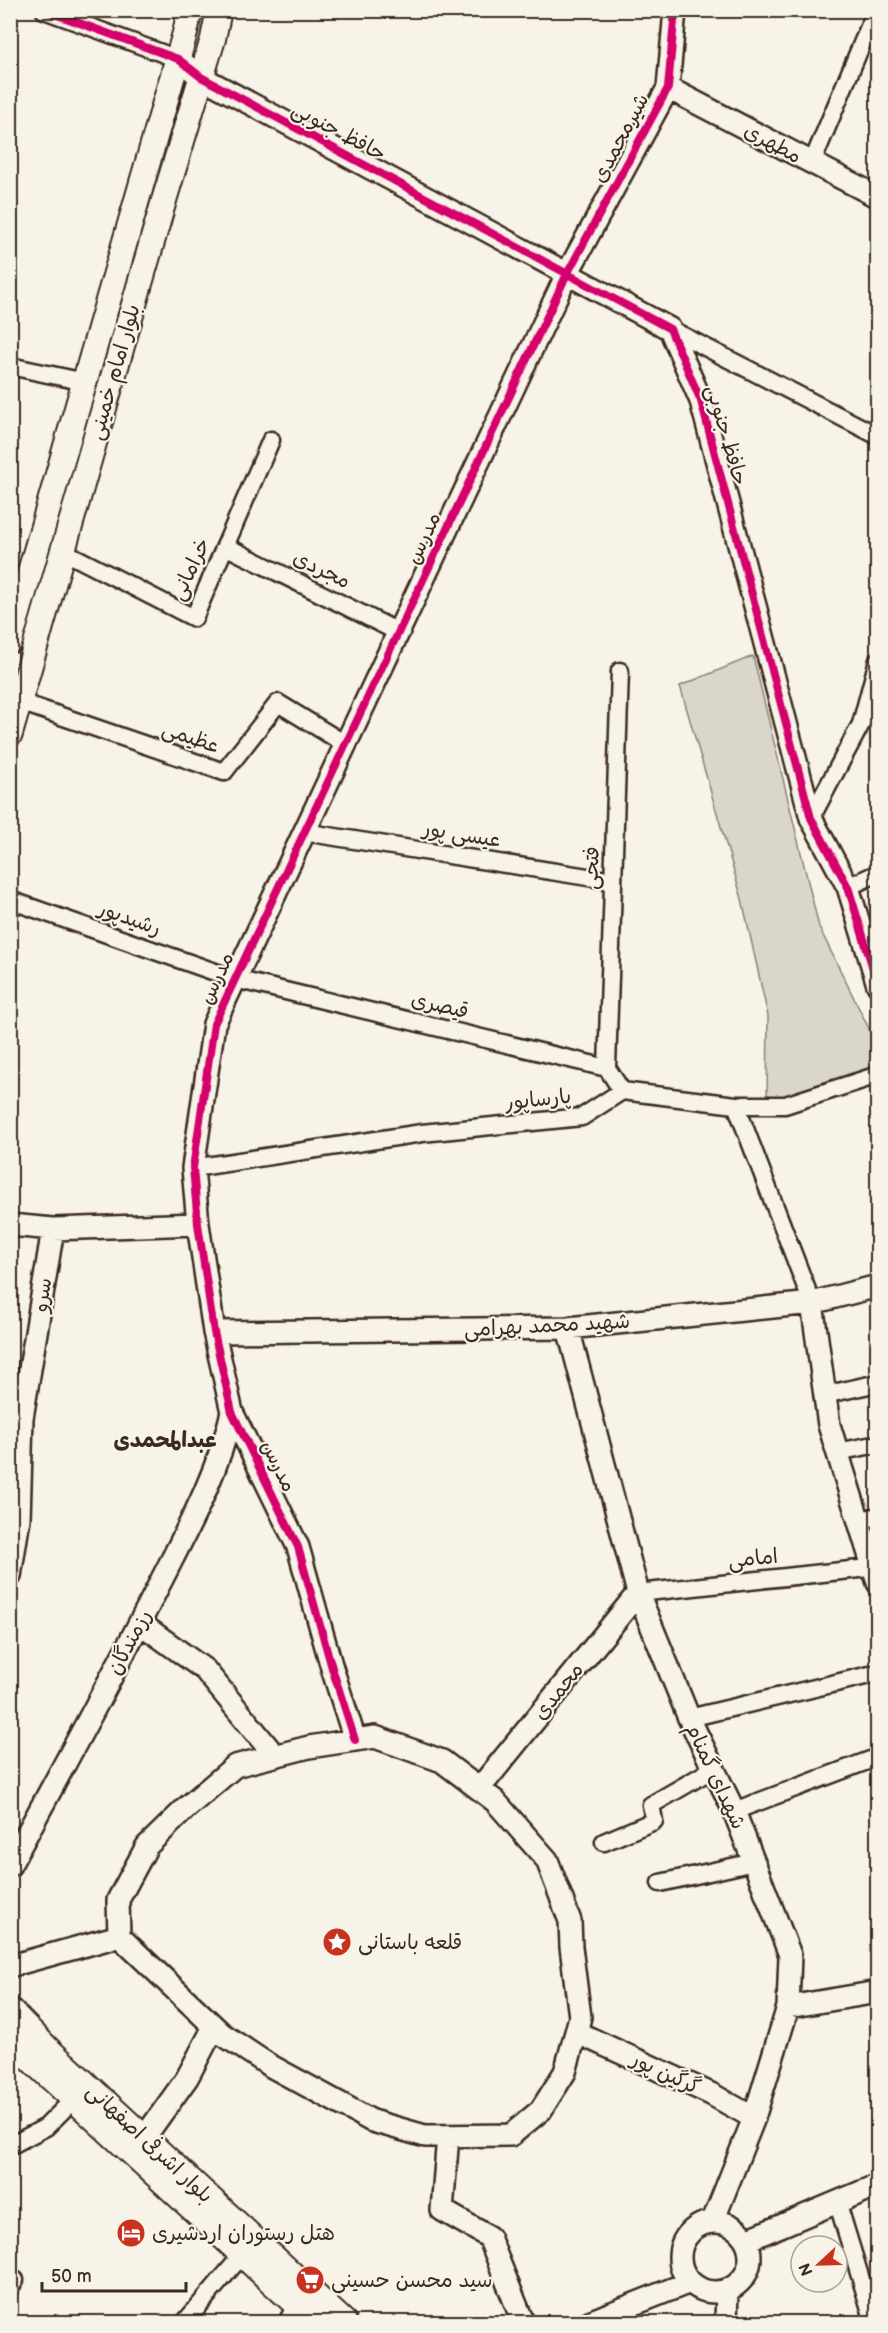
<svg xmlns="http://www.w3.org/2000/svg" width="888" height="2333" viewBox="0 0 888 2333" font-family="'Balsamiq Sans','Playpen Sans Arabic',sans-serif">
<rect width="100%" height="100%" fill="#f7f3e8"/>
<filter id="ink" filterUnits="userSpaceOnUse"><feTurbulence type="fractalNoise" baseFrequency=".0167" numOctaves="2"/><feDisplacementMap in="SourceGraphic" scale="12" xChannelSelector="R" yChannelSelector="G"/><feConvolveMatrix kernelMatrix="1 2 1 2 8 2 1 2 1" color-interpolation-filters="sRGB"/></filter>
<g filter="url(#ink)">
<path fill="#dbd6cb" stroke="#8b8074" stroke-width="1.5" d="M753 656 819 927 877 1045V1080L767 1102 768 1016 742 899 680 686Z"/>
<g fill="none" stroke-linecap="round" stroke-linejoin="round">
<g stroke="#3b2a1e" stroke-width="21">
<path id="minor" d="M44 10 178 59
M812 163 876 10
M670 329 878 436
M10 366 85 382
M225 546 398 632
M63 551 194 618 271 440
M20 702 224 772 278 703 345 744
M811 818 861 724 878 660
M304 832 613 881
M848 887 878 873
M10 900 235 979 607 1068 622 1091
M607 1068 620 671
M736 1105 812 1303
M193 1168 422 1133 582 1117 622 1091 736 1105H785L878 1075
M824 1395 878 1383
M837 1452 878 1444
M857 1521 878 1516
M638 1593 878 1567
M689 1718 878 1673
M734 1811 878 1757
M604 1842 654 1821 651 1805 713 1769
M660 1883 754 1862
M10 2146 46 2127 74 2099
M837 2201 874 2322
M10 2288 15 2280
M185 2322 243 2254
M287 2322 296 2306"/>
</g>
<g stroke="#3b2a1e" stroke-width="26">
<path id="tertiary" d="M178 59 201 77 670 329 701 401 811 818 848 887 878 985
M668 88 878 197
M10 1225 53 1229 198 1224
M812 1303 829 1425 878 1583
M568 1328 638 1593 689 1718 734 1811 790 1955 788 2007 754 2118 713 2221
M214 1332 568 1328 812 1303 878 1286
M10 1576 19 1519 22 1418 53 1229
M140 1623 205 1670 275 1756
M375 1737 442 1761 495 1801 547 1860 570 1921 571 1947 580 2017 576 2032 565 2072 541 2110 511 2135 425 2136 372 2121 269 2065 222 2034 119 1936 118 1900 147 1846 186 1808 235 1766 309 1747Z
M355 1740 332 1668 298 1547 232 1412 214 1332 198 1224 193 1168 214 1024 567 274 668 88 675 10
M479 1789 638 1593
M10 1865C61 1771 112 1678 160 1583 188 1528 218 1473 232 1412
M10 1966 119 1936
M788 2007 878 1992
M576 2032 711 2094 754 2118
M448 2136 442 2210 489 2237 523 2322
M144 2138 187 2078 214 2027
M680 2257a35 35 0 1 1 70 0a35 35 0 1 1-70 0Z
M747 2240 878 2185
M589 2322 690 2282
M726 2322 727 2290"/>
</g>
<g stroke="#3b2a1e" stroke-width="28">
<path id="secondary" d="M10 641 185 33 190 10
M10 734 165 197 213 39 219 10
M10 2010 47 2048 344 2322
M10 2044 29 2058 315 2322"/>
</g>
<use href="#minor" stroke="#f7f3e8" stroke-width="16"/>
<use href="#tertiary" stroke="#f7f3e8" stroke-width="21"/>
<use href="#secondary" stroke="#f7f3e8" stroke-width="24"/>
<g stroke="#f7f3e8" stroke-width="11">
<path id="cycleway" d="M44 10 178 59 201 77 670 329 701 401 811 818 848 887 878 985
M355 1740 332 1668 298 1547 232 1412 214 1332 198 1224 193 1168 214 1024 567 274 668 88 675 10"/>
</g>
<use href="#cycleway" stroke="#d6006c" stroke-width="8"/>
</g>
</g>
<defs>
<g id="sight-disc" transform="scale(1.5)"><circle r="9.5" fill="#c8321e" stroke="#f7f3e8"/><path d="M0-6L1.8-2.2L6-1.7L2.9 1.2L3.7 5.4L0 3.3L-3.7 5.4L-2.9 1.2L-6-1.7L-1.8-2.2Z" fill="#fff"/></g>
<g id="hotel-disc" transform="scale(1.5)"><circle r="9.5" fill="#c8321e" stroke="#f7f3e8"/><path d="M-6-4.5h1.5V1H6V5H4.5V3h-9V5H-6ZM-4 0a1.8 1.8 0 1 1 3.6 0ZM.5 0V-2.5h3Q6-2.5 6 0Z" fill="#fff"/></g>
<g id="supermarket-disc" transform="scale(1.5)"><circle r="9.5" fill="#c8321e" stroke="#f7f3e8"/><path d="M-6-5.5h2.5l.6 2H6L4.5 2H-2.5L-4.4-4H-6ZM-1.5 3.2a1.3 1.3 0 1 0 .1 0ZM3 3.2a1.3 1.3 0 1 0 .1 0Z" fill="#fff"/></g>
</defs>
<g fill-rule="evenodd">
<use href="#sight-disc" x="337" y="1942"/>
<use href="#hotel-disc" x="131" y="2233"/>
<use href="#supermarket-disc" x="310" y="2280"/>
</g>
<g text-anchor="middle" stroke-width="4.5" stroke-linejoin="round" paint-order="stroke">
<g font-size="21" fill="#3b2a1e" stroke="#f7f3e8">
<text transform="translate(339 131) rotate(28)" y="7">حافظ جنوبی</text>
<text transform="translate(620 138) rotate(-62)" y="7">شیرمحمدی</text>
<text transform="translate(773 143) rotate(28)" y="7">مطهری</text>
<text transform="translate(114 372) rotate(-74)" y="7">بلوار امام خمینی</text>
<text transform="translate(727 435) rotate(74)" y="7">حافظ جنوبی</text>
<text transform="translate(423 538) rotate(-65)" y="7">مدرس</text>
<text transform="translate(190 569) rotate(-65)" y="7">خرامانی</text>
<text transform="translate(322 569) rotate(26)" y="7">مجردی</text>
<text transform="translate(191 737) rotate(19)" y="7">عظیمی</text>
<text transform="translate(462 834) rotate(9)" y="7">عیسی پور</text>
<text transform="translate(591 868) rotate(-88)" y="7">فتحی</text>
<text transform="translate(130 918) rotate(20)" y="7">رشیدپور</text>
<text transform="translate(216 978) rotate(-65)" y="7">مدرس</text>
<text transform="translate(440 1005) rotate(13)" y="7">قیصری</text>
<text transform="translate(538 1099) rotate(-6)" y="7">پارساپور</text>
<text transform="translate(42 1295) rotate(-81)" y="7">سرو</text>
<text transform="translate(547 1325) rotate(-3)" y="7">شهید محمد بهرامی</text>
<text transform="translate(279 1466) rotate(64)" y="7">مدرس</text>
<text transform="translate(753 1558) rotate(-6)" y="7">امامی</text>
<text transform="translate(129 1642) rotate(-62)" y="7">رزمندگان</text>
<text transform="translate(558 1691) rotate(-51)" y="7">محمدی</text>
<text transform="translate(716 1776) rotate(65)" y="7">شهدای گمنام</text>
<text transform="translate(666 2073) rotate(25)" y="7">گرگین پور</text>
<text transform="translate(150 2143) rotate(43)" y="7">بلوار اشرفی اصفهانی</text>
</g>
<g font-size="21" fill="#3b2a1e" stroke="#f7f3e8" text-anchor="start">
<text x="358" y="1949">قلعه باستانی</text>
<text x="152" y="2240">هتل رستوران اردشیری</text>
<text x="331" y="2287">سید محسن حسینی</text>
</g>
<g font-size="22" font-weight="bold" fill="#3b2a1e" stroke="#f7f3e8">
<text x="165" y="1447">عبدالمحمدی</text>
</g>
</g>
<rect width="888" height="2333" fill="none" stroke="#f7f3e8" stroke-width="36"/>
<rect x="18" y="18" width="852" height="2297" fill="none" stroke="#3b2a1e" stroke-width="2" filter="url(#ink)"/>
<g transform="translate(819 2264) rotate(248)"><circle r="28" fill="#f7f3e8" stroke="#aca397" stroke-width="1.5"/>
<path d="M0-4.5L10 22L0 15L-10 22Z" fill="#c8321e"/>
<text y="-9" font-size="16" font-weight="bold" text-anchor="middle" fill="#3b2a1e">N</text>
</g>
<path d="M42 2282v9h144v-9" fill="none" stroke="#3b2a1e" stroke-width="3"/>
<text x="51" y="2282" font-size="18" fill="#3b2a1e" stroke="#f7f3e8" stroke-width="4.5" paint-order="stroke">50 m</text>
</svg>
